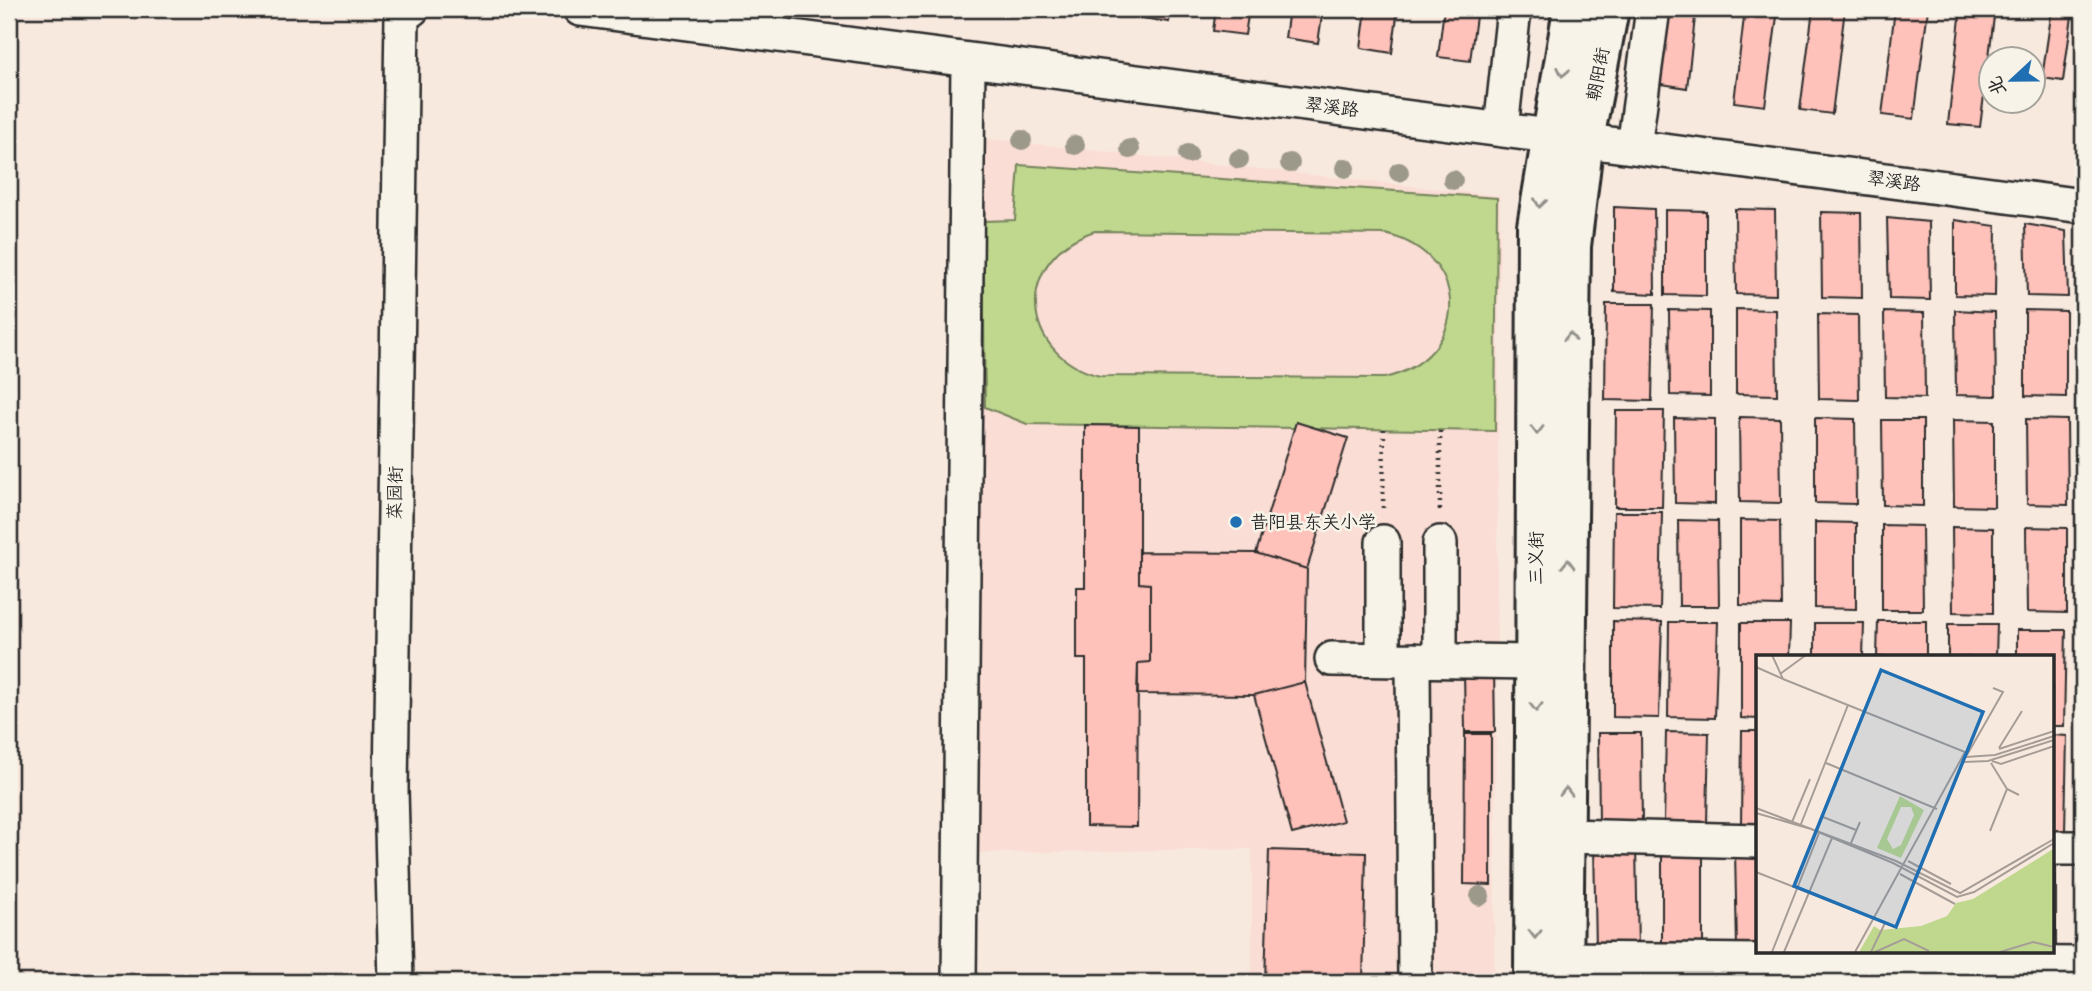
<svg xmlns="http://www.w3.org/2000/svg" width="2092" height="991" viewBox="0 0 2092 991" font-family="'Balsamiq Sans','LXGW WenKai TC',sans-serif">
<rect width="100%" height="100%" fill="#f8e9df"/>
<filter id="ink" filterUnits="userSpaceOnUse"><feTurbulence type="fractalNoise" baseFrequency=".0143" numOctaves="2"/><feDisplacementMap in="SourceGraphic" scale="14" xChannelSelector="R" yChannelSelector="G"/><feConvolveMatrix kernelMatrix="1 2 1 2 8 2 1 2 1" color-interpolation-filters="sRGB"/></filter>
<g filter="url(#ink)">
<path fill="#faddd4" d="M973 137 1500 196 1494 982H1252V849L977 853Z"/>
<path fill="#bfd88e" stroke="#75825c" stroke-width="2" fill-rule="evenodd" d="M1019 165 1497 198 1495 431 1027 424 985 407 983 221 1015 220ZM1095 231 1385 234C1473 255 1471 358 1384 378L1100 376C1018 356 1013 256 1095 231Z"/>
<path fill="#fec2ba" stroke="#2b2b2b" stroke-width="2" d="M1039 9H1057V14L1038 12Z
M1136 9H1171L1169 22 1135 17Z
M1216 9H1249L1245 35 1213 31Z
M1289 9H1323L1318 43 1285 38Z
M1366 9H1398L1392 53 1361 48Z
M1444 9H1477L1470 61 1438 57Z
M1664 9H1696L1687 88 1655 83Z
M1745 9H1778L1765 106 1734 102Z
M1813 9H1845L1832 114 1800 110Z
M1895 9H1928L1914 119 1882 115Z
M1961 9H1995L1980 127 1948 124Z
M2052 9H2073L2063 81 2042 78Z
M1614 207 1654 209 1655 294 1614 292Z
M1735 209 1775 210 1776 295 1736 294Z
M1665 210 1706 211V296L1665 295Z
M1821 212 1861 213 1862 298 1822 297Z
M1887 218 1929 222 1930 300 1889 299Z
M1955 220 1996 226 1995 296 1955 295Z
M2025 224 2066 231 2068 297 2027 296Z
M1606 304H1654L1652 401 1605 400Z
M1736 309 1776 310 1777 395 1736 394Z
M1669 310 1710 311V396L1670 395Z
M1955 310 1995 312 1996 396 1956 395Z
M2025 310 2066 311V397L2025 396Z
M1884 312 1924 313 1925 398 1885 397Z
M1818 314 1858 315 1859 400 1819 399Z
M1616 411H1664L1662 507H1615Z
M1739 417 1780 418 1781 503 1740 502Z
M1674 418 1715 419V504L1675 503Z
M1815 418 1855 419 1856 504 1815 503Z
M2026 419 2067 420 2068 505 2027 504Z
M1882 420H1923V506L1883 505Z
M1953 420 1994 421V507L1954 506Z
M1296 422 1348 438 1307 569 1256 553Z
M1085 425 1139 426V583L1150 584V662L1138 663 1137 827 1086 826V659H1077V587H1085Z
M1614 512H1662L1660 609 1613 608Z
M1678 520 1718 521 1719 606H1679Z
M1740 520 1780 521 1781 606 1740 605Z
M1815 522 1856 523V609L1815 608Z
M1882 525 1922 526 1923 610H1882Z
M1952 527 1993 528V613L1953 612Z
M2026 527 2067 528V613L2027 612Z
M1139 552 1256 553 1307 569 1305 682 1254 695 1137 694 1138 663 1150 662V584L1139 583Z
M1613 621 1662 622 1659 718 1613 717Z
M1878 621H1926V657H1877Z
M1669 622H1718L1715 718 1668 717Z
M1741 623H1790L1789 657H1758V719L1741 718Z
M1815 623H1864L1863 657H1815Z
M1948 624H1997L1996 657H1948Z
M2017 630H2066L2064 726H2052V657H2017Z
M1464 670H1494L1495 732H1465Z
M1305 682 1343 821 1292 834 1254 695Z
M1742 731H1758V827H1741Z
M1666 732 1709 733 1707 822 1664 821Z
M1598 733H1641L1642 825H1599Z
M1465 734H1491V885L1464 884Z
M2052 735 2067 736 2065 832 2052 831Z
M1594 845H1636L1638 949H1596Z
M1269 850 1366 853 1363 982H1265Z
M1735 851H1758V948H1737Z
M1703 854V952H1662V855Z
M2052 867H2056V957L2052 951Z
M1719 964H1748L1747 982H1719Z
M1798 965H1825V982H1798Z
M1901 966V982H1871L1870 967Z
M1753 967H1793V982H1753Z
M2006 973H2041V982H2006Z
M1703 977H1716V982H1703Z
M1673 978V982H1620V980Z"/>
<g fill="none" stroke-linecap="round" stroke-linejoin="round">
<g stroke="#2b2b2b" stroke-width="38">
<path id="minor" d="M580 9 2083 206
M1501 129 1514 9
M1634 147 1653 9
M1332 659 1536 662
M1383 659V542
M1413 660 1415 981
M1440 660V543
M1565 836 1758 841
M2052 848H2083
M1564 959 2083 964
M396 982 391 790 402 15 412 9
M959 982 968 61"/>
</g>
<g stroke="#2b2b2b" stroke-width="44">
<path id="major" d="M1534 982 1537 226 1573 9
M1563 982 1571 246 1584 139 1609 9"/>
</g>
<path stroke="#2b2b2b" stroke-width="4.5" stroke-dasharray="2 5" stroke-linecap="butt" d="M1383 508 1384 425
M1440 510V427"/>
<use href="#minor" stroke="#f7f3e8" stroke-width="33"/>
<use href="#major" stroke="#f7f3e8" stroke-width="38"/>
</g>
<g fill="#9c988a">
<circle cx="1022" cy="140" r="10"/>
<circle cx="1075" cy="145" r="10"/>
<circle cx="1130" cy="149" r="10"/>
<circle cx="1188" cy="154" r="10"/>
<circle cx="1239" cy="159" r="10"/>
<circle cx="1290" cy="163" r="10"/>
<circle cx="1345" cy="168" r="10"/>
<circle cx="1399" cy="172" r="10"/>
<circle cx="1453" cy="180" r="10"/>
<circle cx="1480" cy="896" r="10"/>
</g>
<defs><path id="oneway-chevron" d="M-2-3.5L2.5 0L-2 3.5" fill="none" stroke-width="1.6" stroke-linecap="round" stroke-linejoin="round" transform="scale(1.75)"/></defs>
<g stroke="#918f8a">
<use href="#oneway-chevron" transform="translate(1563 72) rotate(102)"/>
<use href="#oneway-chevron" transform="translate(1540 203) rotate(98)"/>
<use href="#oneway-chevron" transform="translate(1570 337) rotate(-89)"/>
<use href="#oneway-chevron" transform="translate(1537 430) rotate(90)"/>
<use href="#oneway-chevron" transform="translate(1568 564) rotate(-89)"/>
<use href="#oneway-chevron" transform="translate(1536 707) rotate(90)"/>
<use href="#oneway-chevron" transform="translate(1566 792) rotate(-90)"/>
<use href="#oneway-chevron" transform="translate(1535 934) rotate(91)"/>
</g>
</g>
<circle fill="#1f6fb2" stroke="#f7f3e8" stroke-width="2.5" cx="1236" cy="522" r="7"/>
<g text-anchor="middle" stroke-width="5" stroke-linejoin="round" paint-order="stroke">
<g font-size="18" fill="#2b2b2b" stroke="#f7f3e8">
<text transform="translate(1598 74) rotate(-79)" y="6">朝阳街</text>
<text transform="translate(1332 107) rotate(7)" y="6">翠溪路</text>
<text transform="translate(1894 181) rotate(8)" y="6">翠溪路</text>
<text transform="translate(395 493) rotate(-89)" y="6">菜园街</text>
<text transform="translate(1536 558) rotate(-90)" y="6">三义街</text>
</g>
<g font-size="18" fill="#2b2b2b" stroke="#f7f3e8" text-anchor="start">
<text x="1250" y="528">昔阳县东关小学</text>
</g>
</g>
<g transform="translate(1756 655)">
<rect width="298" height="298" fill="#f8e9df"/>
<path d="M144 141 168 155 145 203 121 193ZM145 152H155L158 160 145 190 137 194 131 184ZM297 194V297H103L118 271 124 275 165 271 191 261 200 248 217 244Z" fill="#bfd88e" fill-rule="evenodd"/>
<path fill="none" stroke="#a69d97" stroke-width="2" d="M0 12 27 24 16 0M24 19 50 0M27 24 209 97 99 297M243 93 266 56M243 94 298 76M211 100 247 37 237 33M210 102 239 100 298 81M236 106 245 109 298 91M208 107 232 106 298 85M70 108 181 154M235 108 251 134 263 140M0 153 140 206 204 238 298 184M0 158 55 174 137 208 201 242 218 237 298 188M67 162 100 175M36 167 54 124M45 169 92 50M234 176 251 134M95 188 104 167M152 206 195 229M0 217 129 268 115 297M144 219 199 249M16 297 63 178M28 297 76 183M119 297 148 284 173 296M244 297 277 287 298 292"/>
<path fill="#1f6fb2" fill-opacity="0.15" stroke="#1f6fb2" stroke-width="3.5" d="M125 15 227 57 140 272 38 231Z"/>
<rect width="298" height="298" fill="none" stroke="#2b2b2b" stroke-width="3.5"/>
</g>
<rect width="2092" height="991" fill="none" stroke="#f7f3e8" stroke-width="35"/>
<rect x="18" y="18" width="2057" height="956" fill="none" stroke="#2b2b2b" stroke-width="2.5" filter="url(#ink)"/>
<g transform="translate(2012 80) rotate(248)"><circle r="33" fill="#f7f3e8" stroke="#a5a39c" stroke-width="2"/>
<path d="M0-5L12 26L0 18L-12 26Z" fill="#1f6fb2"/>
<text y="-10" font-size="19" font-weight="bold" text-anchor="middle" fill="#2b2b2b">北</text>
</g>
</svg>
